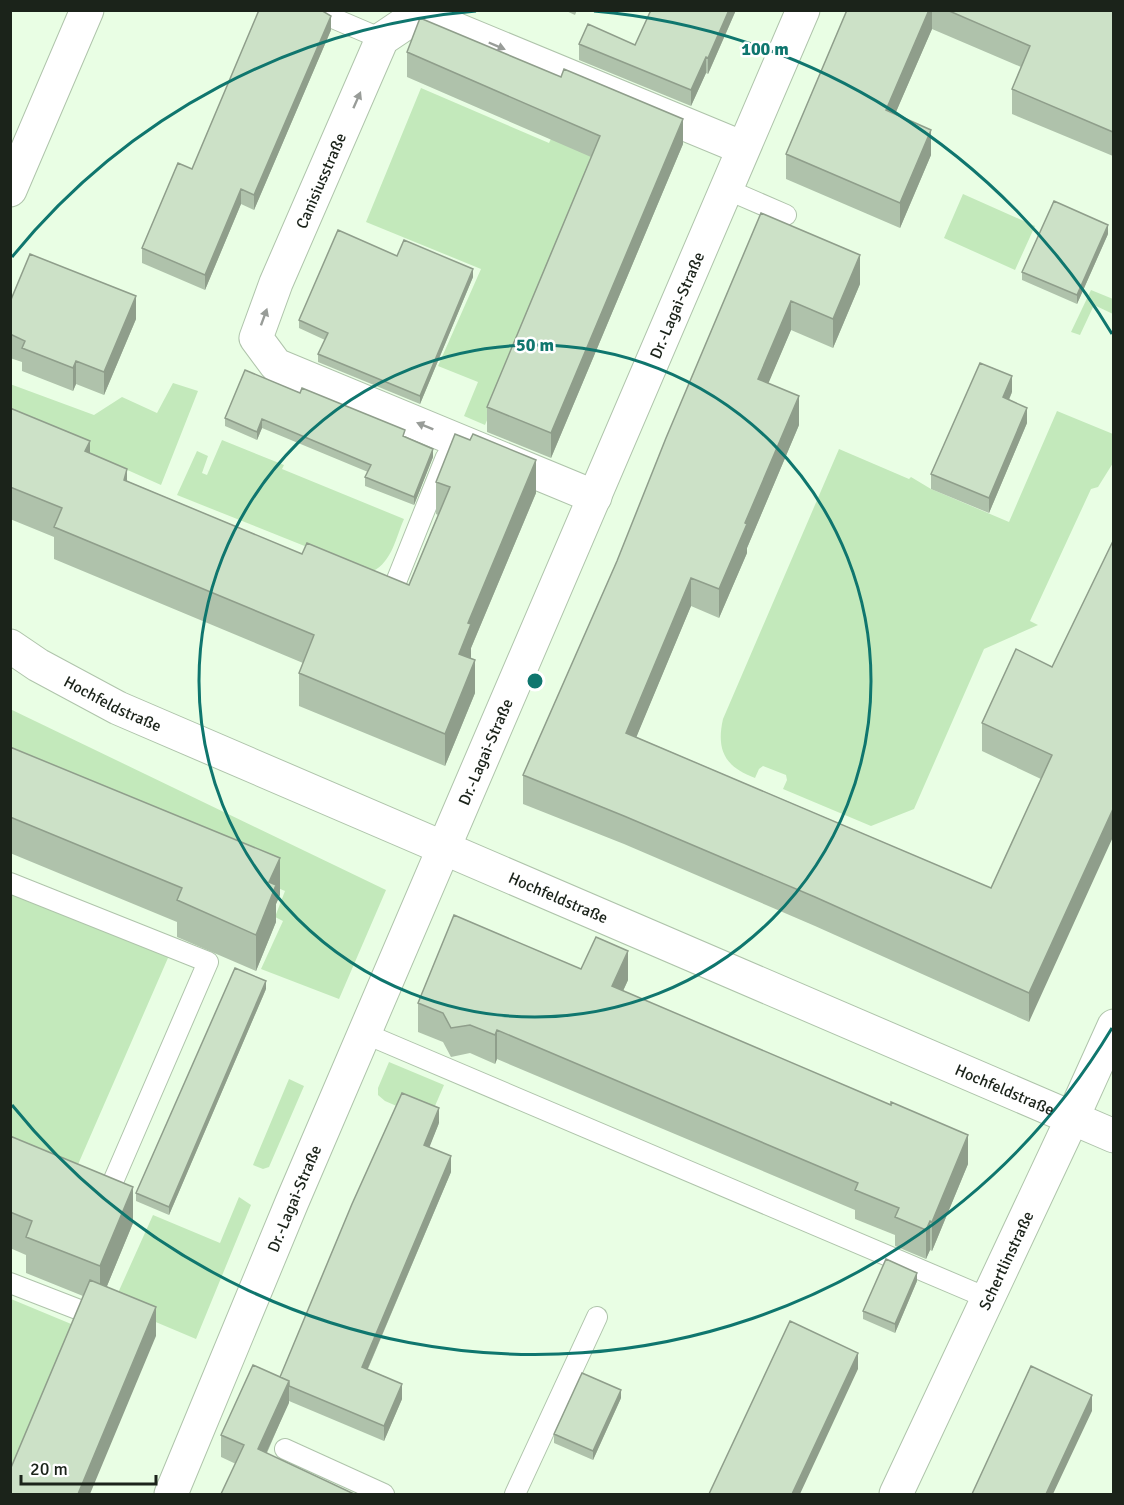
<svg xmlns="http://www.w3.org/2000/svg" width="1124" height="1505" viewBox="0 0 1124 1505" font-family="Signika,sans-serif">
<rect width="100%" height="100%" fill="#e9fee4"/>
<path fill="#c3e9bb" d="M421 88 549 143 569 100 613 116 485 425 464 416 478 382 438 366 481 269 366 222Z
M963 194 1035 226 1015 270 944 238Z
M1091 290 1113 299V314L1094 305 1080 335 1071 332Z
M173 383 198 391 161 485 114 464 11 436 10 384 94 415 122 397 157 413Z
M1057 411 1113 434V463L1098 487 1091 489 1030 621 1038 625 984 649 914 809 871 826 783 789 787 780 786 775 763 766 759 769 755 778C725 767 716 750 723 719L839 449 909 479 911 477 931 489 1009 522Z
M222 440 284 465 282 469 404 519C396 537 392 562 373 571L347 563 177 495 197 451 208 456 202 473 207 475Z
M10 709 386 890 339 999 261 969 283 921 275 917 285 891 11 777Z
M11 888 171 951 66 1192 11 1169Z
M389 1062 444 1085 429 1120 385 1101 378 1095V1088Z
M289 1079 304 1086 269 1167 263 1169 253 1165Z
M239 1197 251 1205 196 1339 113 1304 153 1215 220 1243Z
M11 1299 76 1326 11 1483Z"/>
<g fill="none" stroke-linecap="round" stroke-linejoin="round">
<g stroke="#afc4ab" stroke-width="22">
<path id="lane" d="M314 10 382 39
M726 189 786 215
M379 587 392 592 446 457
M10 883 208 962 112 1184
M366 1034 987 1298
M10 1283 77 1309
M285 1449 384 1494
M515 1494 597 1317"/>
</g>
<g stroke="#afc4ab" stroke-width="35">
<g id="street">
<path d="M10 190 87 10"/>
<path id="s1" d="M595 497 276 365 256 338 276 283 382 39 419 14 743 148"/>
<path id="s2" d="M10 646 38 665 118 708 1114 1136"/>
<path id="s3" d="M171 1494 292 1202 803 10"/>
</g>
</g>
<g stroke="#afc4ab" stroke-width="35">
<g id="secondary">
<path id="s4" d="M896 1494 1072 1119 1114 1026"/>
</g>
</g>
<use href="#lane" stroke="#fff" stroke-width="20"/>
<use href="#street" stroke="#fff" stroke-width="33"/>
<use href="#secondary" stroke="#fff" stroke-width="33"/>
</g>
<path fill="#afc2ab" d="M564 10H577L575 15Z
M651 10H736L708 74 706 73 691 106 579 60V44L635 45Z
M847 10H1113V156L1012 114V89L1021 67 932 29 895 114 931 155 900 228 786 179V154Z
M331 30 254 210 241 204 205 290 142 263V248L192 169Z
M407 52 561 77 683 144 551 458 487 432V407L591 157 407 77Z
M761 213 860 284 833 348 791 330 768 383 799 425 747 548V553L719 618 691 606 636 737 991 888 1041 779 982 751V723L1052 667 1113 541 1029 1022 815 926 624 844 523 804V775L617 561Z
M1108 234 1077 304 1022 280V272Z
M397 256 473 277 420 404 318 362V354L325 340 299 328V320Z
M10 302 136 319 104 395 76 384 73 391 22 371V362L10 358Z
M245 370 405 437 433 457 414 505 365 486V477L368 472 262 428 257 440 225 426V418Z
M1012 392 1009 400 1027 423 989 513 931 489V474Z
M10 408 90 453 127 481 302 554 409 585 438 515 436 514V482L536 493 471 648V658L475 693 445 766 299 706V673L303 663 54 559V537L10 519Z
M10 747 280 895 276 904V922L256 971 177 937V922L10 853Z
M581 969 628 980 623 991 968 1164 932 1251 930 1250 926 1259 895 1246V1235L855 1219V1210L497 1059 495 1064 470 1053 451 1057 443 1042 418 1032V1003Z
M266 989 169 1215 136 1201V1193Z
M439 1123 429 1147 451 1172 368 1369 402 1399 384 1441 289 1401 267 1453 236 1464 221 1457V1435L280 1377Z
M10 1136 133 1223 107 1286 156 1336 83 1296 26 1273V1255L10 1248Z
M917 1281 895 1333 863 1319V1311Z
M621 1398 593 1460 554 1443V1434Z"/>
<path fill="#8f9e8b" d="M729 10H736L708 74V58Z
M929 10H932V29L886 135V110Z
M331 16V30L254 210V195Z
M706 57V73L691 106V90Z
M683 119V144L551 458V433Z
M931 130V155L900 228V203Z
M241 189V204L205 290V275Z
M1108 225V234L1077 304V295Z
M860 255V284L833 348V319Z
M473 269V277L420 404V396Z
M136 296V319L104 395V372Z
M791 301V330L758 408V379Z
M76 361V384L73 391V368Z
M1012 376V392L1003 413V397Z
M799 396V425L747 548V553L719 618V589L745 523Z
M1027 408V423L989 513V498Z
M262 419V428L257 440V432Z
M90 441V473L85 451Z
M433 449V457L414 505V497Z
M536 460V493L471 648V657L459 686V654L468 623Z
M127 469V502L124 480Z
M691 578V606L626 762V733Z
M475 660V693L445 766V734Z
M1113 809V837L1029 1022V993Z
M280 858V895L276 904V922L256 971V935L269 882Z
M628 951V980L612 1015V986Z
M266 981V989L169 1215V1207Z
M497 1030V1059L495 1064V1035Z
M439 1108V1123L424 1161V1145Z
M968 1135V1164L932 1251V1222Z
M451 1156V1172L362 1382V1367Z
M133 1187V1223L100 1303V1266Z
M930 1221V1250L926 1259V1230Z
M917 1273V1281L895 1333V1324Z
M156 1307V1336L90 1494H78Z
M858 1353V1369L800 1494H792Z
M289 1381V1403L258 1471V1449Z
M402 1384V1399L384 1441V1426Z
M621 1390V1398L593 1460V1451Z
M1092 1395V1411L1053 1494H1046Z"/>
<path fill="#cce1c7" stroke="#8f9e8b" stroke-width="1.5" d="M259 10H321L331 16 254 195 241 189 205 275 142 248 178 163 192 169Z
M651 10H729L708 58 706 57 691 90 579 44 588 24 635 45Z
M847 10H929L886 110 931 130 900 203 786 154Z
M947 10H1113V132L1012 89 1030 46Z
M420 18 561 77 564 69 683 119 551 433 487 407 600 136 407 52Z
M1054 201 1108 225 1077 295 1022 272Z
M761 213 860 255 833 319 791 301 758 379 799 396 745 523 747 524 719 589 691 578 626 733 991 888 1052 755 982 723 1016 649 1052 667 1113 541V809L1029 993 815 897 624 816 523 775 617 561 666 438Z
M338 230 397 256 404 240 473 269 420 396 318 354 328 333 299 320Z
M30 254 136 296 104 372 76 361 73 368 22 348 25 341 10 334V302Z
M980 363 1012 376 1003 397 1027 408 989 498 931 474Z
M245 370 300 393 302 388 405 430 403 436 433 449 414 497 365 477 371 465 262 419 257 432 225 418Z
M10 408 90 441 85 451 127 469 124 480 302 554 307 543 409 585 450 487 436 482 455 434 470 440 473 434 536 460 468 623 471 624 459 654 475 660 445 734 299 673 314 635 54 527 62 508 10 487Z
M10 747 280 858 269 882 276 885 256 935 177 900 182 888 10 817Z
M454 915 581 969 596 937 628 951 612 986 891 1105V1102L968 1135 932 1222 930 1221 926 1230 895 1217 899 1208 855 1190 858 1183 497 1030 495 1035 470 1025 451 1028 443 1013 418 1003Z
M235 968 266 981 169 1207 136 1193Z
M402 1093 439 1108 424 1145 451 1156 362 1367 402 1384 384 1426 289 1386V1381L280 1377 352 1204Z
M10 1136 133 1187 100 1266 26 1237 32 1221 10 1212Z
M886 1259 917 1273 895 1324 863 1311Z
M90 1280 156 1307 78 1494H10V1470Z
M790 1321 858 1353 792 1494H709Z
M253 1365 289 1381 258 1449 354 1494H221L244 1445 221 1435Z
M1031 1366 1092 1395 1046 1494H972Z
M582 1373 621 1390 593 1451 554 1434Z"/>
<defs><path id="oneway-solid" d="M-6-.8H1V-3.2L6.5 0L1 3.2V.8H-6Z" transform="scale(1.5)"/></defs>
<g fill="#989c98">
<use href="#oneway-solid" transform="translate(497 46) rotate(23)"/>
<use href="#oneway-solid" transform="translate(357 100) rotate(-66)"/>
<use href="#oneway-solid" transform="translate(264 317) rotate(-70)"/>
<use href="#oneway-solid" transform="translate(425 426) rotate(-158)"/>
</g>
<g fill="none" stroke="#0f766e" stroke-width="3">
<circle cx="535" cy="681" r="336"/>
<path d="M1112 1028A673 673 0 0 1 12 1105M12 257A673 673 0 0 1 476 11M594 11A673 673 0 0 1 1112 334"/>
</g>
<g text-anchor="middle" stroke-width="5" stroke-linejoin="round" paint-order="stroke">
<g font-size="16" fill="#1b231a" stroke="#fff">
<text dy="6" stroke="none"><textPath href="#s1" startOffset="549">Canisiusstraße</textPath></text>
<text dy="6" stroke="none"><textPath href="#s3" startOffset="1292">Dr.-Lagai-Straße</textPath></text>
<text dy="6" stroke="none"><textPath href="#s2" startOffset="118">Hochfeldstraße</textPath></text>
<text dy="6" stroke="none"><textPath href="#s3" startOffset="806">Dr.-Lagai-Straße</textPath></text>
<text dy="6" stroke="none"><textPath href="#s2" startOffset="604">Hochfeldstraße</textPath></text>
<text dy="6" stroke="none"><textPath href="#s2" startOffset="1090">Hochfeldstraße</textPath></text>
<text dy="6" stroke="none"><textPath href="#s3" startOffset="320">Dr.-Lagai-Straße</textPath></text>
<text dy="6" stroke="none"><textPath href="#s4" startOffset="258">Schertlinstraße</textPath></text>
</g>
</g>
<circle cx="535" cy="681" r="9" fill="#0f766e" stroke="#fff" stroke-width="3"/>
<g font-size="18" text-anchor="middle" font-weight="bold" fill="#0f766e" stroke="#fff" stroke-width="5" stroke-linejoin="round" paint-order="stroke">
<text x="765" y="55">100 m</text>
<text x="535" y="351">50 m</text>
</g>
<rect width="1124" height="1505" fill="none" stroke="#1b231a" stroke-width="24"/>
<path d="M21 1475v9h135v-9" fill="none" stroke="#1b231a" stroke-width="3"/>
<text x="30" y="1475" font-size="18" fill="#1b231a" stroke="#ffffff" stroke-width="4.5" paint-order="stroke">20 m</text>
</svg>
